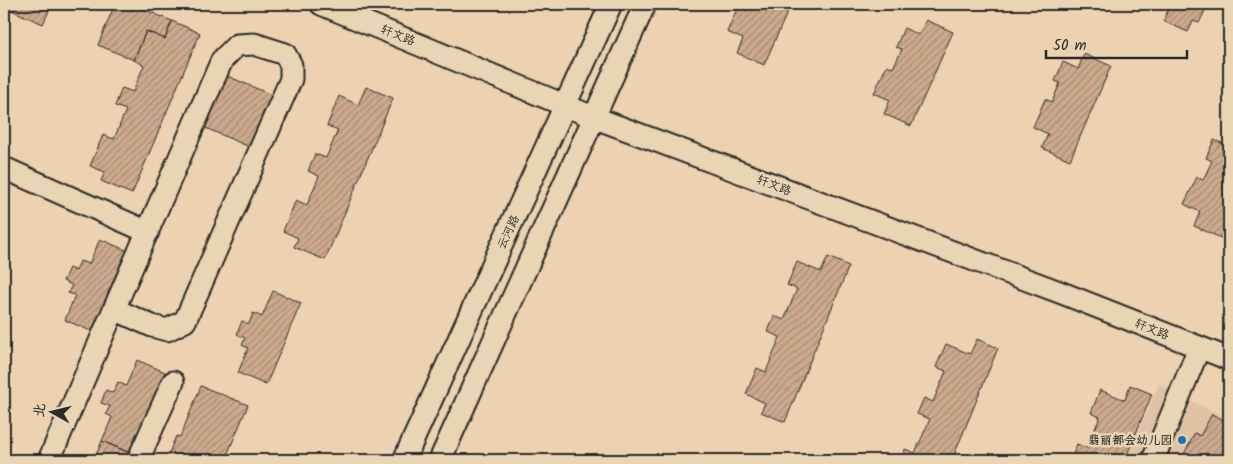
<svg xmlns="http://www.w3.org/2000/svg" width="1233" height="464" viewBox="0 0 1233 464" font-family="Kalam,'LXGW WenKai TC',sans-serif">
<defs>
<pattern id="building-hatch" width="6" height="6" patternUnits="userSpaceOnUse" patternTransform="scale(1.25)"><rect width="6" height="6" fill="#ceaa8d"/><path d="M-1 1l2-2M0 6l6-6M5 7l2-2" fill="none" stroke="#a78b73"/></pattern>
</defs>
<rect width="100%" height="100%" fill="#ecd2b0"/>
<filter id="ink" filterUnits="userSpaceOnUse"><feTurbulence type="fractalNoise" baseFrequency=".02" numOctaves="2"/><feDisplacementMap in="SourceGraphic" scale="10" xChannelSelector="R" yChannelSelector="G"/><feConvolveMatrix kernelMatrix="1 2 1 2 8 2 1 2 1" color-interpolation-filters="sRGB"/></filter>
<g filter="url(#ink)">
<path fill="#dfc3a4" d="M1159 384 1229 420V460H1127Z"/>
<path fill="url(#building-hatch)" stroke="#2b2b2b" d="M4 4H52L43 24 4 7Z
M115 4H131L172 21 165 39 146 31 134 60 98 45Z
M739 4 746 7 748 4H791L764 65 737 53 743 39 727 32Z
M1171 4H1208L1199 23 1193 21 1188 32 1163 21Z
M926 20 953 32 911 126 884 114 890 100 874 93 887 65 893 68 902 49 896 47 904 28 919 35Z
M172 21 200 33 132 194 101 181 105 172 90 166 103 135 114 139 126 110 115 106 122 88 133 92 144 65 134 60 146 31 165 39Z
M1084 54 1111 66 1070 160 1042 148 1048 134 1033 127 1045 99 1052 102 1060 83 1055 81 1063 62 1078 69Z
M223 74 276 97 254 149 201 126Z
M366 87 393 98 325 260 294 247 298 238 283 231 296 200 307 205 319 176 308 171 315 154 326 158 338 130 327 126 339 96 358 105Z
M1214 140 1229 146V219L1221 238 1194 226 1200 212 1184 204 1197 177 1203 180 1212 161 1206 158Z
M100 239 128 251 93 332 65 320 75 295 68 293 72 285 63 281 69 268 76 271 80 261 89 264Z
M828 257 849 266 785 422 761 412 765 403 746 394 757 368 766 372 780 337 768 332 774 316 784 320 797 289 787 285 797 262 821 272Z
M273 291 301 303 266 385 238 373 248 348 242 345 245 338 237 334 242 321 249 324 253 313 262 317Z
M977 339 998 348 952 460H901L905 449 915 453 930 419 917 414 924 398 933 402 946 371 936 367 946 344 970 354Z
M137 360 165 372 130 453 102 441 112 417 106 414 110 406 101 403 106 390 113 393 118 382 126 386Z
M1130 385 1152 394 1125 460H1071L1077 444 1087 448 1100 417 1091 413 1100 390 1125 400Z
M201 386 248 405 225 460H166L176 436 180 437Z
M1212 414 1229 423V460H1181L1195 433 1200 436Z
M102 441 130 453 127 460H94Z"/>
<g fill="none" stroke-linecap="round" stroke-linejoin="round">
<g stroke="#2b2b2b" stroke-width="25">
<path id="minor" d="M321 4 593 117 1062 293 1229 359
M4 168 148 232
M49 460C106 327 164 193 222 60L237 45 254 44 285 54 291 65V79L185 321 167 330 152 326 114 309
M138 460 173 382
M404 460 611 4
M440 460 645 4
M1153 460 1199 348"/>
</g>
<use href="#minor" stroke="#e9d4b3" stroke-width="21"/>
</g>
</g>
<circle fill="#1f6fb2" stroke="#e9d4b3" stroke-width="2" cx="1182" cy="440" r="5"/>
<g text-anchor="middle" stroke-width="5" stroke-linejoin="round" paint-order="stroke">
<g font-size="12" fill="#2b2b2b" stroke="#e9d4b3">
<text transform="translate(398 35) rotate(22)" y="4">轩文路</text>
<text transform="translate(774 185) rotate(21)" y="4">轩文路</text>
<text transform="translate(508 232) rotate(-65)" y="4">云河路</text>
<text transform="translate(1152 329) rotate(22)" y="4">轩文路</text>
</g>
<g font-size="12" font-weight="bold" fill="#2b2b2b" stroke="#e9d4b3" text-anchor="end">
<text x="1172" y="444">翡丽都会幼儿园</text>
</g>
</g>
<rect width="1233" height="464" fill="none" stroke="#e9d4b3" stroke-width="20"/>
<rect x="10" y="10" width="1213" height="444" fill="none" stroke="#2b2b2b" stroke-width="2" filter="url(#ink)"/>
<g transform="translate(52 412) rotate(278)" stroke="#e9d4b3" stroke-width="4" paint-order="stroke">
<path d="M0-4L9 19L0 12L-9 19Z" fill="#2b2b2b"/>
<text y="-8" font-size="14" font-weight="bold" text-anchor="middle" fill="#2b2b2b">北</text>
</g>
<path d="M1046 50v8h141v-8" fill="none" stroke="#2b2b2b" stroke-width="2.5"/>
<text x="1053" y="50" font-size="15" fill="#2b2b2b" stroke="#e9d4b3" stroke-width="4" paint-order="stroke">50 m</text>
</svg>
